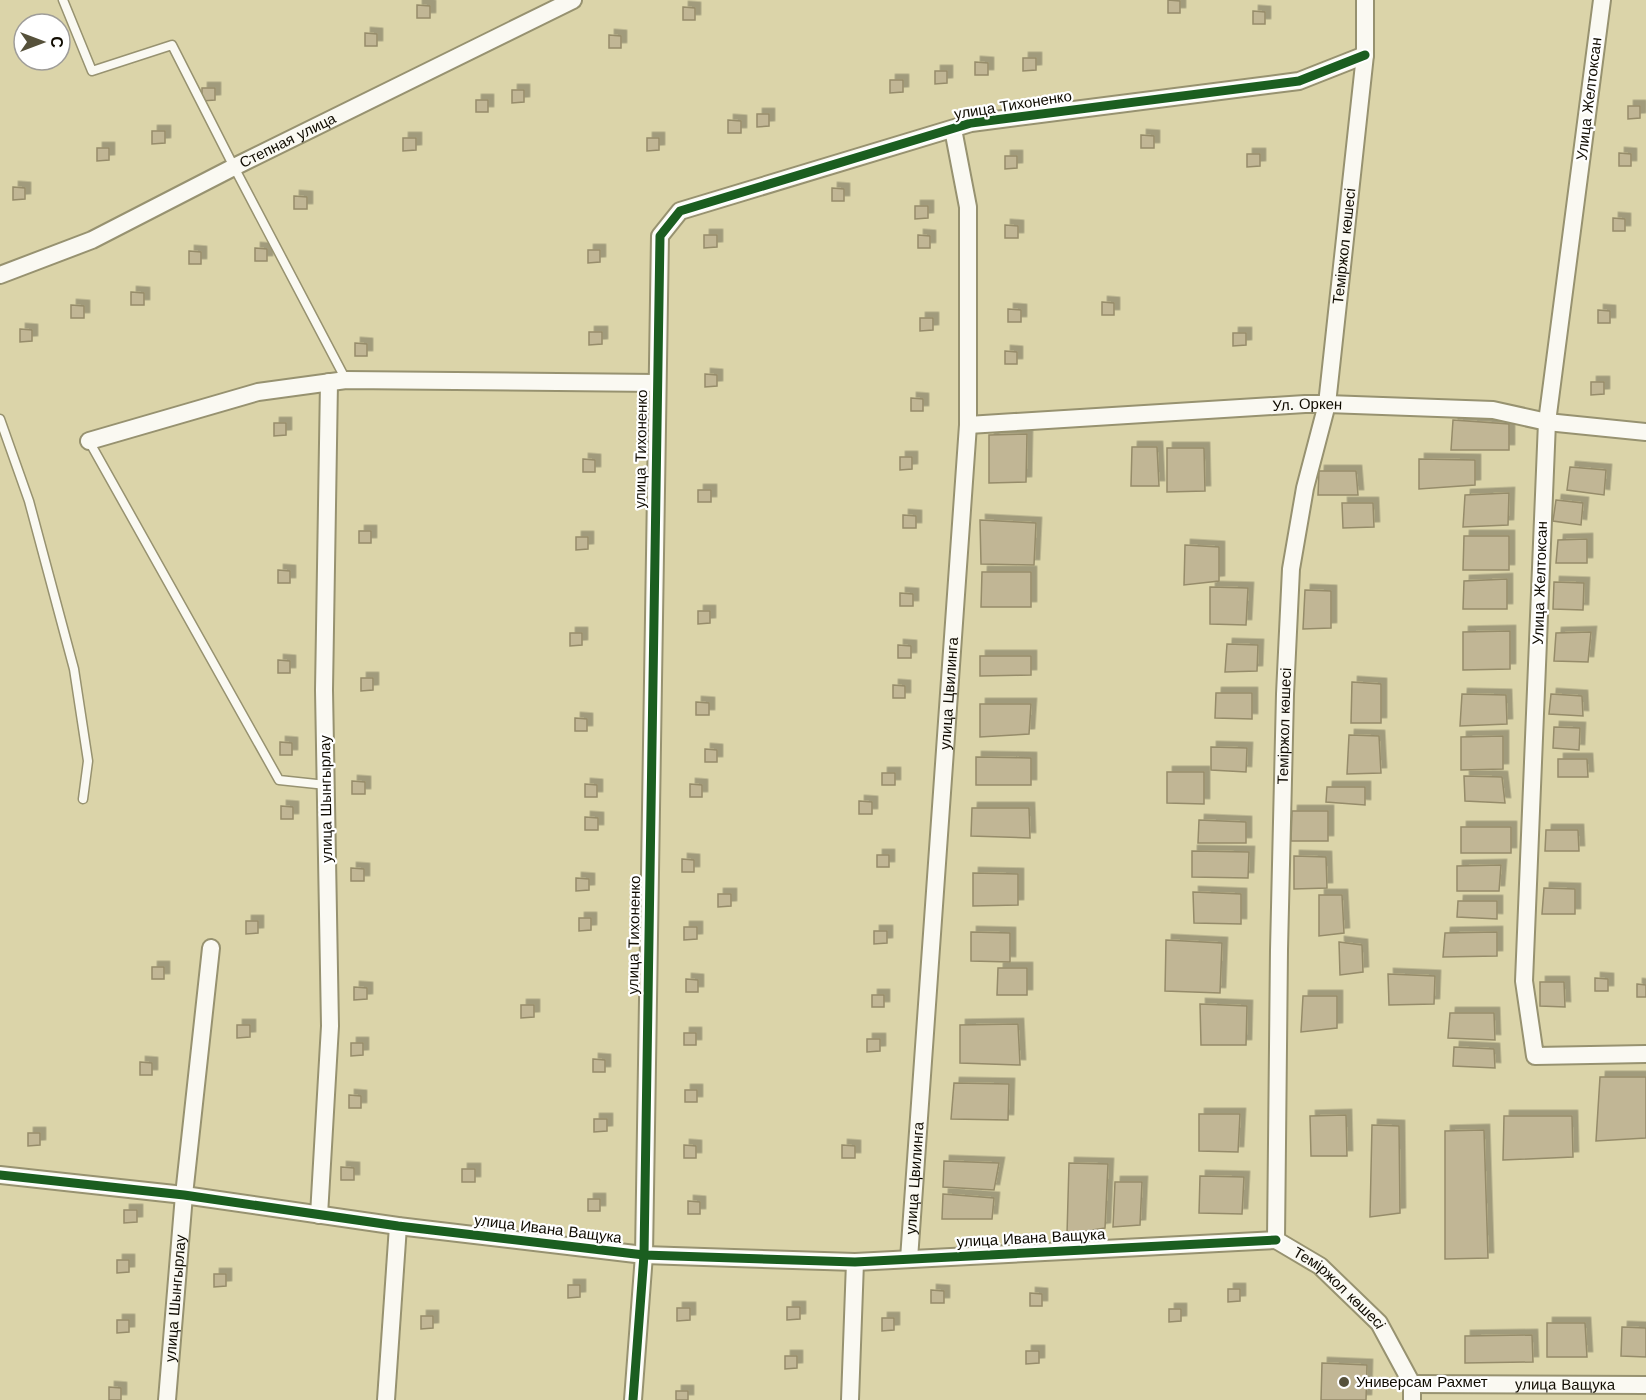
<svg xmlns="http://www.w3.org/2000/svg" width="1646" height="1400" viewBox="0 0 1646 1400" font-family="'Work Sans',sans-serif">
<defs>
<filter id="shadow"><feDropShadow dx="5.5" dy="-5.5" stdDeviation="0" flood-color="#0004"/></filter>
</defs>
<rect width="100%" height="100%" fill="#dbd4a9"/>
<path fill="#c1b695" stroke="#968c6a" stroke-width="1.5" filter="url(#shadow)" d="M1168 0 1180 1V13H1168Z
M417 5 430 6V18H417Z
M683 7 695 8V20H683Z
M1253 11 1265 12V24H1253Z
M365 33 377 34V46H365Z
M609 35 621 36V48H609Z
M1023 58H1036V70L1023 71Z
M975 62 988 63V75H975Z
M935 71H947V83L935 84Z
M890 80H903V92L890 93Z
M202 88H215V100L202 101Z
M512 90H524V102L512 103Z
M476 100H488V112H476Z
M1628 106H1640V118L1628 119Z
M757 114H769V126L757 127Z
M728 120 741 121V133H728Z
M152 131H165V143L152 144Z
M1141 135 1154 136V148H1141Z
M403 138H416V150L403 151Z
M647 138H659V150L647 151Z
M97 148H109V160L97 161Z
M1619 153 1631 154V166H1619Z
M1247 154H1260V166L1247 167Z
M1005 156H1017V168L1005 169Z
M13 187 25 188V199L13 200Z
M832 188 844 189V201H832Z
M294 196 307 197V209H294Z
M915 206H928V218L915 219Z
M1613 218 1625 219V231H1613Z
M1005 225 1018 226V238H1005Z
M704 235H717V247L704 248Z
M918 235 930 236V248H918Z
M255 248 267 249V261H255Z
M588 250H600V262L588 263Z
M189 251 201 252V264H189Z
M131 292 144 293V305H131Z
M1102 302 1114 303V315H1102Z
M71 305 84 306V318H71Z
M1008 309 1021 310V322H1008Z
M1598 310 1610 311V323H1598Z
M920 318H933V330L920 331Z
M20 329 32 330V341L20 342Z
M589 332H602V344L589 345Z
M1233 333H1246V345L1233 346Z
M355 343 367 344V356H355Z
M1005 351 1017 352V364H1005Z
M705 374 717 375V386L705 387Z
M1591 382H1604V394L1591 395Z
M911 398 923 399V411H911Z
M1453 420 1509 424V450H1451Z
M274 423H286V435L274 436Z
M1027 434 1026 482 989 483V435Z
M1132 447H1157L1159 486H1131Z
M1167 448H1204L1205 491 1167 492Z
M900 457H912V469L900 470Z
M583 459 595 460V472H583Z
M1419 459 1475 460V485L1419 489Z
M1570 467 1606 470 1604 495 1567 490Z
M1319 471H1356L1358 495H1318Z
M698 490H711V502H698Z
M1509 493 1508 525 1463 527 1465 495Z
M1556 500 1583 503 1581 525 1553 521Z
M1342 503H1373L1374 527 1343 528Z
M903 515 916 516V528H903Z
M980 520 1036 523 1034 565 981 564Z
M359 531H371V543H359Z
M1464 536H1509V570H1463Z
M576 537H588V549L576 550Z
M1587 539V563H1556L1558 540Z
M1185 545 1219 547V581L1184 585Z
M278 570 290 571V583H278Z
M982 572H1031V607H981Z
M1507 579V609H1463L1464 581Z
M1554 582 1584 583 1583 610 1553 609Z
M1210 587 1248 588 1246 625 1210 624Z
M1305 590 1331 591V628L1303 629Z
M900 593 913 594V606H900Z
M698 611H710V623L698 624Z
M1510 631V669L1463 670V632Z
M1591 632 1588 662 1554 661 1556 633Z
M570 633H582V645L570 646Z
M1227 644 1258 645 1257 671 1225 672Z
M898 645 911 646V658H898Z
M980 656H1031V675L980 676Z
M278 660 290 661V673H278Z
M361 678H373V690L361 691Z
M1352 682 1381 684V723H1351Z
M893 685 905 686V698H893Z
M1216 693H1252V719L1215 718Z
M1462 694 1506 695 1507 724 1460 726Z
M1551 694 1582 696 1583 716 1549 714Z
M696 702 709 703V715H696Z
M980 704H1031L1029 734 980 737Z
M575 718 587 719V731H575Z
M1554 727 1580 728 1579 750 1553 748Z
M1349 735 1379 736 1381 773 1347 774Z
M1503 736V769L1461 770V737Z
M280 742 292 743V755H280Z
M1211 747 1247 748 1246 772 1211 770Z
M705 749 717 750V762H705Z
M976 757 1031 758V785H976Z
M1558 759H1587L1588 777H1558Z
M1167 772H1204V804L1167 803Z
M882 773H895V785H882Z
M1464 776 1502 777 1505 803 1465 801Z
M352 781 365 782V794H352Z
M585 784 597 785V797H585Z
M690 784 702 785V797H690Z
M1327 787H1365V805L1326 802Z
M859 801 872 802V814H859Z
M281 806 293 807V819H281Z
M972 808H1029L1030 838 971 836Z
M1292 811H1328V841H1291Z
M585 817 598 818V830H585Z
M1199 820 1246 822V843H1198Z
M1461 827H1511V853H1461Z
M1546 830H1578L1579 851H1545Z
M1192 851 1249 852 1248 878 1192 877Z
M877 855H889V867H877Z
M1294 856 1326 857 1327 888 1294 889Z
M682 859 694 860V872H682Z
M1501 865 1499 891H1457V866Z
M351 868 364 869V881H351Z
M973 873 1018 874V905L973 906Z
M576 878 589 879V890L576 891Z
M1544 888 1575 889V914H1542Z
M1193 892 1241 894V924L1194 923Z
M718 894H731V906L718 907Z
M1319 895H1342L1344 933 1319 936Z
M1458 901H1497V919L1457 917Z
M579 918H591V930L579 931Z
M246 921H258V933L246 934Z
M684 927H697V939L684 940Z
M874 931H887V943L874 944Z
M971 932 1010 933V962L971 961Z
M1497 932V956L1443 957 1445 933Z
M1166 940 1222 943 1220 993 1165 991Z
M1339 942 1362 945 1363 972 1340 975Z
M152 967H164V979H152Z
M998 968H1027V995H997Z
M1388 974 1435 976 1434 1004 1389 1005Z
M1595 978 1608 979V991H1595Z
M686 979 698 980V992H686Z
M1540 982H1564L1565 1007 1540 1006Z
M1637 984 1646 985V997H1637Z
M354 987 367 988V999L354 1000Z
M872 995H884V1007H872Z
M1303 996H1337V1028L1301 1032Z
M1200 1004 1247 1006 1246 1045H1201Z
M521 1005H534V1017L521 1018Z
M1450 1013H1494L1495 1040 1448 1038Z
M1018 1024 1020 1065 960 1063V1025Z
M237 1025H250V1037L237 1038Z
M684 1033H696V1045H684Z
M867 1039H880V1051L867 1052Z
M351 1043H363V1055L351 1056Z
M1454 1047 1494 1049 1495 1068 1453 1066Z
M593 1059 605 1060V1072H593Z
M140 1062 152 1063V1075H140Z
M1600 1077H1646V1138L1596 1141Z
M954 1083 1009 1084 1008 1120 951 1119Z
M685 1090H697V1102H685Z
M349 1095 361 1096V1108H349Z
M1199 1114H1240L1238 1152 1199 1151Z
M1346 1115 1347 1156H1311L1310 1116Z
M1504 1116H1572L1573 1157 1503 1160Z
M594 1119H607V1131L594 1132Z
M1372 1125 1399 1126 1400 1213 1370 1217Z
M1484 1130 1488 1258 1445 1259V1131Z
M28 1133H40V1145L28 1146Z
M684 1145 696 1146V1158H684Z
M842 1145 855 1146V1158H842Z
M944 1161 999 1163 994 1190 943 1187Z
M1069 1163 1108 1164 1105 1228 1067 1234Z
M341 1167 354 1168V1180H341Z
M462 1169H475V1182H462Z
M1200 1176 1244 1177 1242 1214 1199 1213Z
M1115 1182H1142L1140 1225 1113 1227Z
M943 1194 994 1198 992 1219H942Z
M588 1199H600V1211H588Z
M688 1201 700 1202V1214H688Z
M124 1210H137V1222L124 1223Z
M117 1260H129V1272L117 1273Z
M214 1274H226V1286L214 1287Z
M568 1285H580V1297L568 1298Z
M1228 1289H1240V1301L1228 1302Z
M931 1290 944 1291V1303H931Z
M1030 1293 1042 1294V1306H1030Z
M787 1307H800V1319L787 1320Z
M677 1308H690V1320L677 1321Z
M1169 1309H1181V1321L1169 1322Z
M421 1316H433V1328L421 1329Z
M882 1318H894V1330L882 1331Z
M117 1320H129V1332L117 1333Z
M1547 1323H1585L1587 1357H1547Z
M1622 1327 1646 1328V1357L1621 1356Z
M1532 1335 1533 1362 1465 1363V1336Z
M1026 1351H1039V1363L1026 1364Z
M785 1356H797V1368L785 1369Z
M1322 1363 1367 1365 1366 1400H1321Z
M109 1387 121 1388V1400H109Z
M676 1391H688V1400H676Z"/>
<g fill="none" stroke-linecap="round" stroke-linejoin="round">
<g stroke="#979270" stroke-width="11">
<path id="service" d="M63 0 92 71 172 45 234 167 346 380
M0 419 29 501 74 669 88 761 83 799
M89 441 279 780 326 785"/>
</g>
<g stroke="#979270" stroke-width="20">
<g id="minor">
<path d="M1602 0 1547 422 1524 981 1535 1056 1646 1054"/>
<path id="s1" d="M0 275 92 240 234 167 573 0"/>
<path id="s2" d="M968 425 1305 404H1327L1493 410 1547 422 1646 432"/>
<path d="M89 441 258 392 346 380 657 383"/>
<path d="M0 1175 184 1195 398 1226 644 1255 855 1262 1276 1240"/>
<path d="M319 1215 330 1026 324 690 329 382"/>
<path id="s3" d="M1276 1240 1279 950 1285 694 1291 569 1305 488 1327 404 1365 55V0"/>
<path id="s4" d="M1276 1240 1320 1266 1379 1323 1412 1384V1400"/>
<path id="s5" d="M909 1259 968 425V207L953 129"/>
<path id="s6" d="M1412 1384 1646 1385"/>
<path id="s7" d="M167 1400 184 1195 211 948"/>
<path d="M386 1400 398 1226"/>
<path d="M633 1400 644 1255 660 236 680 211 971 123 1299 81 1365 55"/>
<path d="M850 1400 855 1262"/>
</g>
</g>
<use href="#service" stroke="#faf9f2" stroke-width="8"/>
<use href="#minor" stroke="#faf9f2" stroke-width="16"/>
<g stroke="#fff" stroke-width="13">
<path id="cycleway" d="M0 1175 184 1195 398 1226 644 1255 855 1262 1276 1240
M633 1400 644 1255 660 236 680 211 971 123 1299 81 1365 55"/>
</g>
<use href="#cycleway" stroke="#1b5e20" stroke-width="9"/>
</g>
<circle fill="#56513b" stroke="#fff" stroke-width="2" cx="1344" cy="1382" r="6"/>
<g text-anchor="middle" stroke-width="4.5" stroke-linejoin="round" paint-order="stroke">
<g font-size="15" fill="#0f0b00" stroke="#fff">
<text transform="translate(1589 99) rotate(-83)" y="5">Улица Желтоксан</text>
<text transform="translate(1013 105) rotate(-9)" y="5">улица Тихоненко</text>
<text dy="5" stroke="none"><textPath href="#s1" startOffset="318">Степная улица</textPath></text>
<text dy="5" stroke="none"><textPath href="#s3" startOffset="999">Теміржол көшесі</textPath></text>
<text dy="5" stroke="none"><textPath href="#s2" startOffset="340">Ул. Оркен</textPath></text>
<text transform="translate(641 449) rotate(-89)" y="5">улица Тихоненко</text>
<text transform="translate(1540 583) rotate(-88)" y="5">Улица Желтоксан</text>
<text dy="5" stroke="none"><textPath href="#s5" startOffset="567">улица Цвилинга</textPath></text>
<text dy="5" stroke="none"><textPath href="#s3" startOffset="514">Теміржол көшесі</textPath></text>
<text transform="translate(326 799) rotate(-91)" y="5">улица Шынгырлау</text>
<text transform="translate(634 935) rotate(-89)" y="5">улица Тихоненко</text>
<text dy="5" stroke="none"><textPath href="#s5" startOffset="81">улица Цвилинга</textPath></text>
<text transform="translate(548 1229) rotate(7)" y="5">улица Ивана Ващука</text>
<text transform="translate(1031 1238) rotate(-3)" y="5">улица Ивана Ващука</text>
<text dy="5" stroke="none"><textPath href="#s4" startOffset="80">Теміржол көшесі</textPath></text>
<text dy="5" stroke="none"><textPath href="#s7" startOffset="102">улица Шынгырлау</textPath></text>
<text dy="5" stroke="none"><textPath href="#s6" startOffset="153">улица Ващука</textPath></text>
</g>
<g font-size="15" fill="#0f0b00" stroke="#fff" text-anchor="start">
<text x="1356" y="1387">Универсам Рахмет</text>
</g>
</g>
<g transform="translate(42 42) rotate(90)"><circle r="28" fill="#ffffff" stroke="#9f9d99" stroke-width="1.5"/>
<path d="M0-4.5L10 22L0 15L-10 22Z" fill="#56513b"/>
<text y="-9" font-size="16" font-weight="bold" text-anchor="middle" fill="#0f0b00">С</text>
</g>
</svg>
